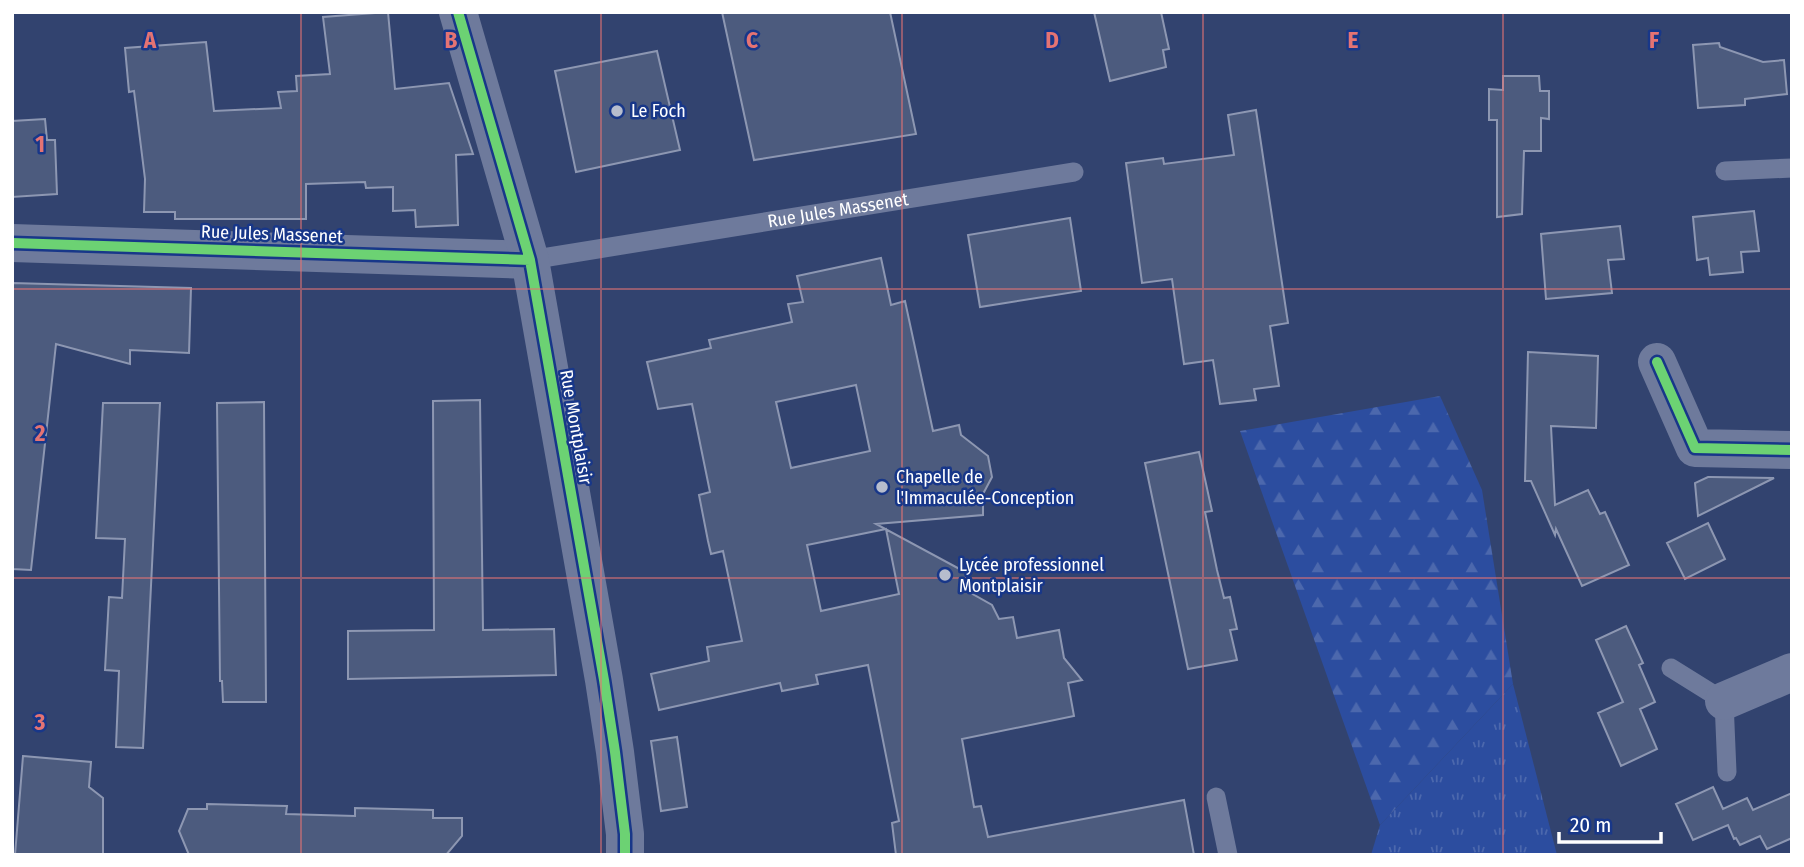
<svg xmlns="http://www.w3.org/2000/svg" width="1804" height="867" viewBox="0 0 1804 867" font-family="'Fira Sans Condensed',sans-serif">
<defs>
<pattern id="grass-tufts" width="24" height="20" patternUnits="userSpaceOnUse" patternTransform="scale(1.75)"><rect width="24" height="20" fill="#2c4d9f"/><path d="M3 7l-1-3M5 7V3M7 7l1-3M15 17l-1-3M17 17v-4M19 17l1-3" fill="none" stroke="#4c68ad"/></pattern>
<pattern id="forest-firs" width="22" height="20" patternUnits="userSpaceOnUse" patternTransform="scale(1.75)"><rect width="22" height="20" fill="#2c4d9f"/><path d="M5 1l3.5 6h-7zM16 11l3.5 6h-7z" fill="#4c68ad"/></pattern>
</defs>
<rect width="100%" height="100%" fill="#32436f"/>
<path fill="url(#grass-tufts)" d="M1513 684 1557 855H1371L1380 825Z"/>
<path fill="url(#forest-firs)" d="M1440 396 1482 490 1513 684 1380 825 1240 431Z"/>
<path fill="#4c5b7e" stroke="#8d97b2" stroke-width="2" fill-rule="evenodd" d="M388 12 395 89 449 83 473 154 456 155 458 225 416 227 415 210 393 211V187L366 188 365 182 306 184V219H175V212H144L145 179 134 91 129 92 125 48 206 42 214 111 281 108 278 92 297 91 296 76 330 74 323 17Z
M722 12H890L916 134 754 160Z
M1094 12H1161L1169 49 1163 50 1166 67 1110 81Z
M1719 43 1720 47 1763 62 1784 60 1787 94 1745 99V105L1698 108 1693 45Z
M657 51 680 150 576 172 555 71Z
M1503 76H1539L1540 91H1549V119L1541 118V151H1524L1522 214 1497 217V120H1489V89L1503 90Z
M1256 110 1288 323 1270 326 1279 386 1254 389 1256 400 1220 404 1213 360 1184 364 1172 279 1142 283 1126 163 1163 158 1164 164 1234 155 1228 115Z
M45 119 47 140H55L57 194 12 197V121Z
M1754 211 1759 251 1741 252 1743 272 1710 275 1708 258 1697 260 1693 217Z
M1070 218 1081 291 980 307 968 235Z
M1620 226 1624 259 1608 260 1612 293 1546 299 1541 234Z
M881 258 891 305 905 301 933 431 959 425 961 435 988 456 992 477 983 494V515L876 524 967 573 971 593 992 605 999 619 1013 617 1017 638 1059 630 1064 658 1082 680 1068 683 1074 716 962 739 974 807 981 806 988 837 1184 800 1194 855H896L892 823 899 821 868 665 816 675 818 684 782 691 780 683 659 710 651 674 709 661 707 647 742 641 723 551 711 554 708 541 699 495 710 492 692 404 658 409 647 362 711 348 709 340 792 322 788 304 803 302 797 276ZM856 385 870 451 791 468 776 402ZM886 529 899 594 821 611 807 545Z
M12 283 191 288 189 353 130 350V364L56 344 31 570 12 569Z
M1528 352 1598 356 1596 428 1551 426 1555 505 1588 490 1600 514 1605 512 1629 565 1582 586 1556 529 1555 535 1531 481H1525Z
M480 400 483 630 554 629 556 675 348 679V631L434 630 433 401Z
M264 402 266 702H223L222 681H220L217 403Z
M103 403H160L143 748 116 747 119 671 105 670 109 597 122 598 125 539 96 538Z
M1199 452 1212 511 1205 512 1217 570 1224 598 1230 597 1237 629 1230 630 1237 660 1188 669 1145 463Z
M1708 477H1711L1774 478 1698 516 1695 483Z
M1708 523 1725 559 1685 579 1667 543Z
M1626 626 1643 663 1639 665 1655 702 1640 709 1657 749 1621 766 1598 713 1623 702 1596 640Z
M677 737 687 807 661 811 651 741Z
M23 756 91 762 89 787 103 798V855H15Z
M1713 787 1723 809 1747 798 1753 810 1792 793V838L1767 849 1760 836 1740 845 1736 838 1734 839 1728 825 1693 840 1676 804Z
M207 804 287 806 286 814 355 816V808L433 810V818H462V836L446 855H189L179 831 188 809H207Z"/>
<g fill="none" stroke-linecap="round" stroke-linejoin="round">
<g stroke="#6e7a9c" stroke-width="19">
<path d="M1725 171 1792 168"/>
<path id="s1" d="M530 260 1074 172"/>
<path d="M1671 668 1724 701 1727 772"/>
<path d="M1216 797 1228 855"/>
</g>
<path stroke="#6e7a9c" stroke-width="38" d="M12 243 530 260
M1657 362 1695 448 1792 450
M1724 701 1792 672"/>
<path stroke="#6e7a9c" stroke-width="38" d="M458 12 530 260 604 680 615 752 625 834V855"/>
<g stroke="#183789" stroke-width="15">
<path id="cycleway" d="M458 12 530 260 604 680 615 752 625 834V855
M12 243 530 260
M1657 362 1695 448 1792 450"/>
</g>
<use href="#cycleway" stroke="#6cd273" stroke-width="10"/>
</g>
<path fill="none" stroke="#e47373" stroke-width="2" stroke-opacity="0.55" d="M301 12V855M601 12V855M902 12V855M1203 12V855M1503 12V855M12 289H1792M12 578H1792"/>
<g fill="#b7bdcd" stroke="#183789" stroke-width="2.5">
<circle cx="617" cy="111" r="7"/>
<circle cx="882" cy="487" r="7"/>
<circle cx="945" cy="575" r="7"/>
</g>
<g text-anchor="middle" stroke-width="5" stroke-linejoin="round" paint-order="stroke">
<g font-size="18" fill="#fff" stroke="#183789" text-anchor="start">
<text x="631" y="117">Le Foch</text>
<text x="896" y="483">Chapelle de<tspan x="896" dy="21">l'Immaculée-Conception</tspan></text>
<text x="959" y="571">Lycée professionnel<tspan x="959" dy="21">Montplaisir</tspan></text>
</g>
<g font-size="18" fill="#fff" stroke="#183789">
<text dy="6" stroke="none"><textPath href="#s1" startOffset="312">Rue Jules Massenet</textPath></text>
<text transform="translate(272 234) rotate(2)" y="6">Rue Jules Massenet</text>
<text transform="translate(576 427) rotate(80)" y="6">Rue Montplaisir</text>
</g>
</g>
<g font-size="23" text-anchor="middle" font-weight="bold" fill="#e47373" stroke="#183789" stroke-width="5" stroke-linejoin="round" paint-order="stroke">
<text x="150" y="48">A</text>
<text x="451" y="48">B</text>
<text x="752" y="48">C</text>
<text x="1052" y="48">D</text>
<text x="1353" y="48">E</text>
<text x="1654" y="48">F</text>
<text x="40" y="152">1</text>
<text x="40" y="441">2</text>
<text x="40" y="730">3</text>
</g>
<rect width="1804" height="867" fill="none" stroke="#ffffff" stroke-width="28"/>
<path d="M1559 832v10h102v-10" fill="none" stroke="#ffffff" stroke-width="3.5"/>
<text x="1570" y="832" font-size="21" fill="#ffffff" stroke="#183789" stroke-width="5" paint-order="stroke">20 m</text>
</svg>
